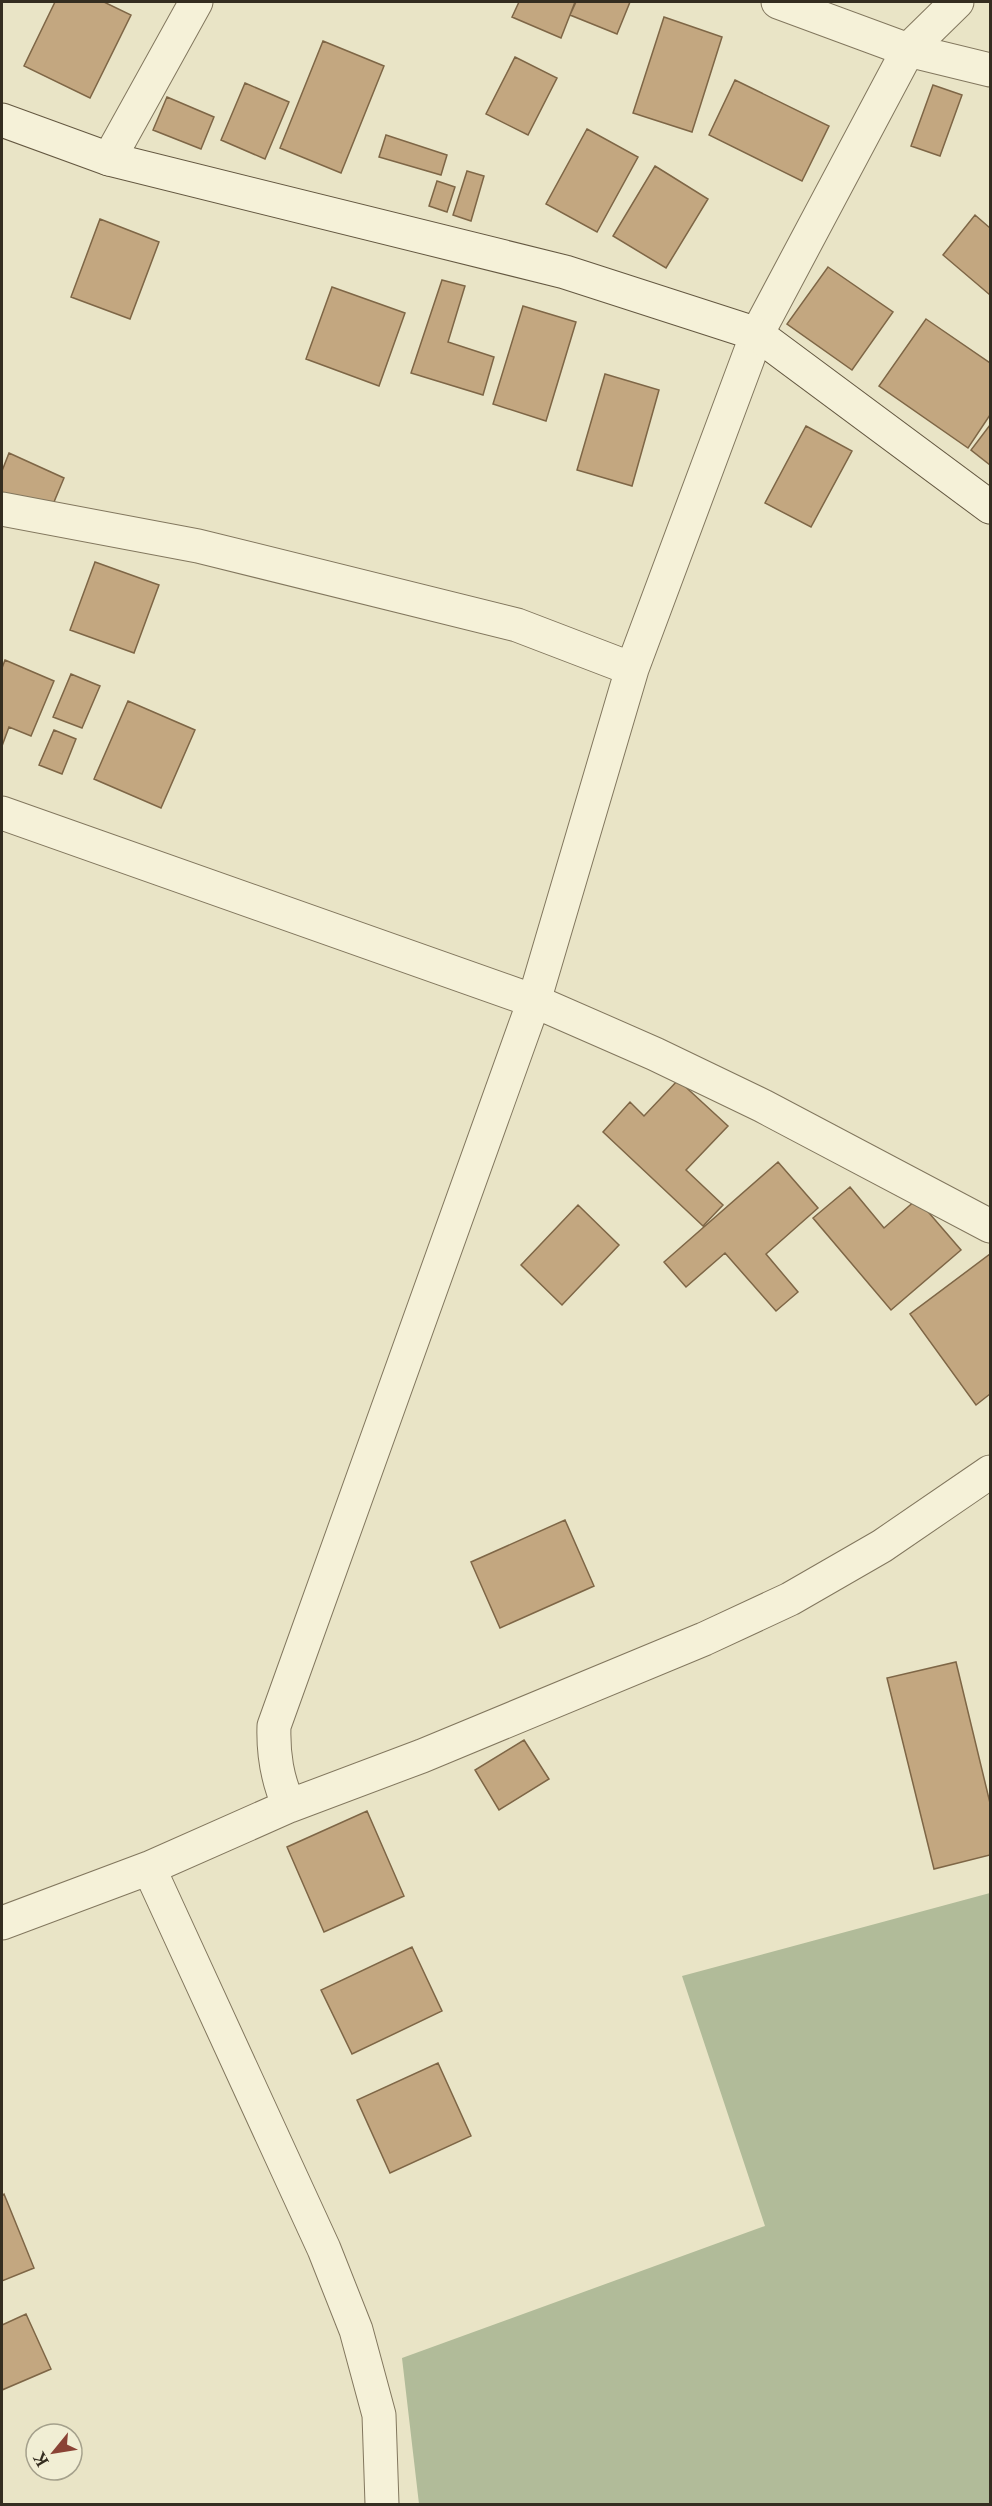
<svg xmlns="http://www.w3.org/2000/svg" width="992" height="2506" viewBox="0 0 992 2506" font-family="'Libre Baskerville',serif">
<rect width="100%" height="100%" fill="#e9e4c6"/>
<path fill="#b1bb99" d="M990 1893V2504H419L402 2358 765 2226 682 1976Z"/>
<path fill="#c3a780" stroke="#7e6646" stroke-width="1.5" d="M55 2H104L131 15 90 98 24 66Z
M519 2H575L561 38 512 17Z
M576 2H630L617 34 570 15Z
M664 17 722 37 692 132 633 113Z
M323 41 384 66 341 173 280 148Z
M515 57 557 78 528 135 486 114Z
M735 80 829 126 802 181 709 135Z
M245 83 289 102 265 159 221 140Z
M933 85 962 95 940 156 911 146Z
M167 97 214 117 201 149 153 130Z
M587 129 638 157 597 232 546 204Z
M386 135 447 155 441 175 379 157Z
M655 166 708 199 666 268 613 236Z
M467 171 484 176 471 221 453 215Z
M437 181 455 187 447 212 429 206Z
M975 215 990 228V295L943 255Z
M100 219 159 242 130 319 71 297Z
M828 267 893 312 852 370 787 324Z
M442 280 465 286 448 342 494 357 483 395 411 373Z
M332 287 405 313 379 386 306 359Z
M523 306 576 322 546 421 493 404Z
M926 319 990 363V415L968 448 879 386Z
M605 374 659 390 632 486 577 470Z
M990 425V465L971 450Z
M806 426 852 451 811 527 765 503Z
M9 453 64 478 49 514 2 493V471Z
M95 562 159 585 134 653 70 630Z
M5 660 54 681 31 736 9 727 2 746V668Z
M71 674 100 686 82 728 53 717Z
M128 701 195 730 161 808 94 779Z
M54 730 76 739 62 774 39 765Z
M678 1080 728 1126 686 1170 723 1205 703 1226 603 1132 630 1102 644 1116Z
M778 1162 818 1208 766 1254 798 1292 776 1311 725 1253 686 1287 664 1262Z
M850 1187 884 1228 917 1199 961 1250 891 1310 813 1218Z
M578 1205 619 1245 562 1305 521 1265Z
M990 1254V1394L976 1405 910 1314Z
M565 1520 594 1586 500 1628 471 1562Z
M956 1662 990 1803V1855L934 1869 887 1678Z
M524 1740 549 1779 499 1810 475 1770Z
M367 1811 404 1896 324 1932 287 1847Z
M412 1947 442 2011 352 2054 321 1990Z
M438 2063 471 2136 390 2173 357 2100Z
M4 2194 34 2268 2 2281V2196Z
M26 2314 51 2369 2 2390V2325Z"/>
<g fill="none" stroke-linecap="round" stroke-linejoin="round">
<g stroke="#82775e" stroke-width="35">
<path id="street" d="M778 2 908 50 990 70
M109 159 196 2
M2 509 198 546 517 625 632 669
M2 813 534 1001 655 1054 763 1106 990 1226
M289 1806C277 1779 273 1755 274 1726L534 1001 632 669 757 334 908 50 957 2
M149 1868 324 2249 356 2330 379 2415 382 2504
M2 1923 149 1868 289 1806 422 1756 704 1639 790 1599 882 1546 990 1472"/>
</g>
<g stroke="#645841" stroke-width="35">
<path id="secondary" d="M2 120 109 159 565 272 757 334 990 507"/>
</g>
<use href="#street" stroke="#f5f1d8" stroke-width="33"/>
<use href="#secondary" stroke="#f5f1d8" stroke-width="33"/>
</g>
<rect width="992" height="2506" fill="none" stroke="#342d20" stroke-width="6"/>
<g transform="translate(54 2452) rotate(240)"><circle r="28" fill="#f1eed4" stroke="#a5a18c" stroke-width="1.5"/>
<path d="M0-4.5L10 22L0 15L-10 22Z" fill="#8a4335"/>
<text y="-9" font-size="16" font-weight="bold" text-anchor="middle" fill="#342d20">K</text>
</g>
</svg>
